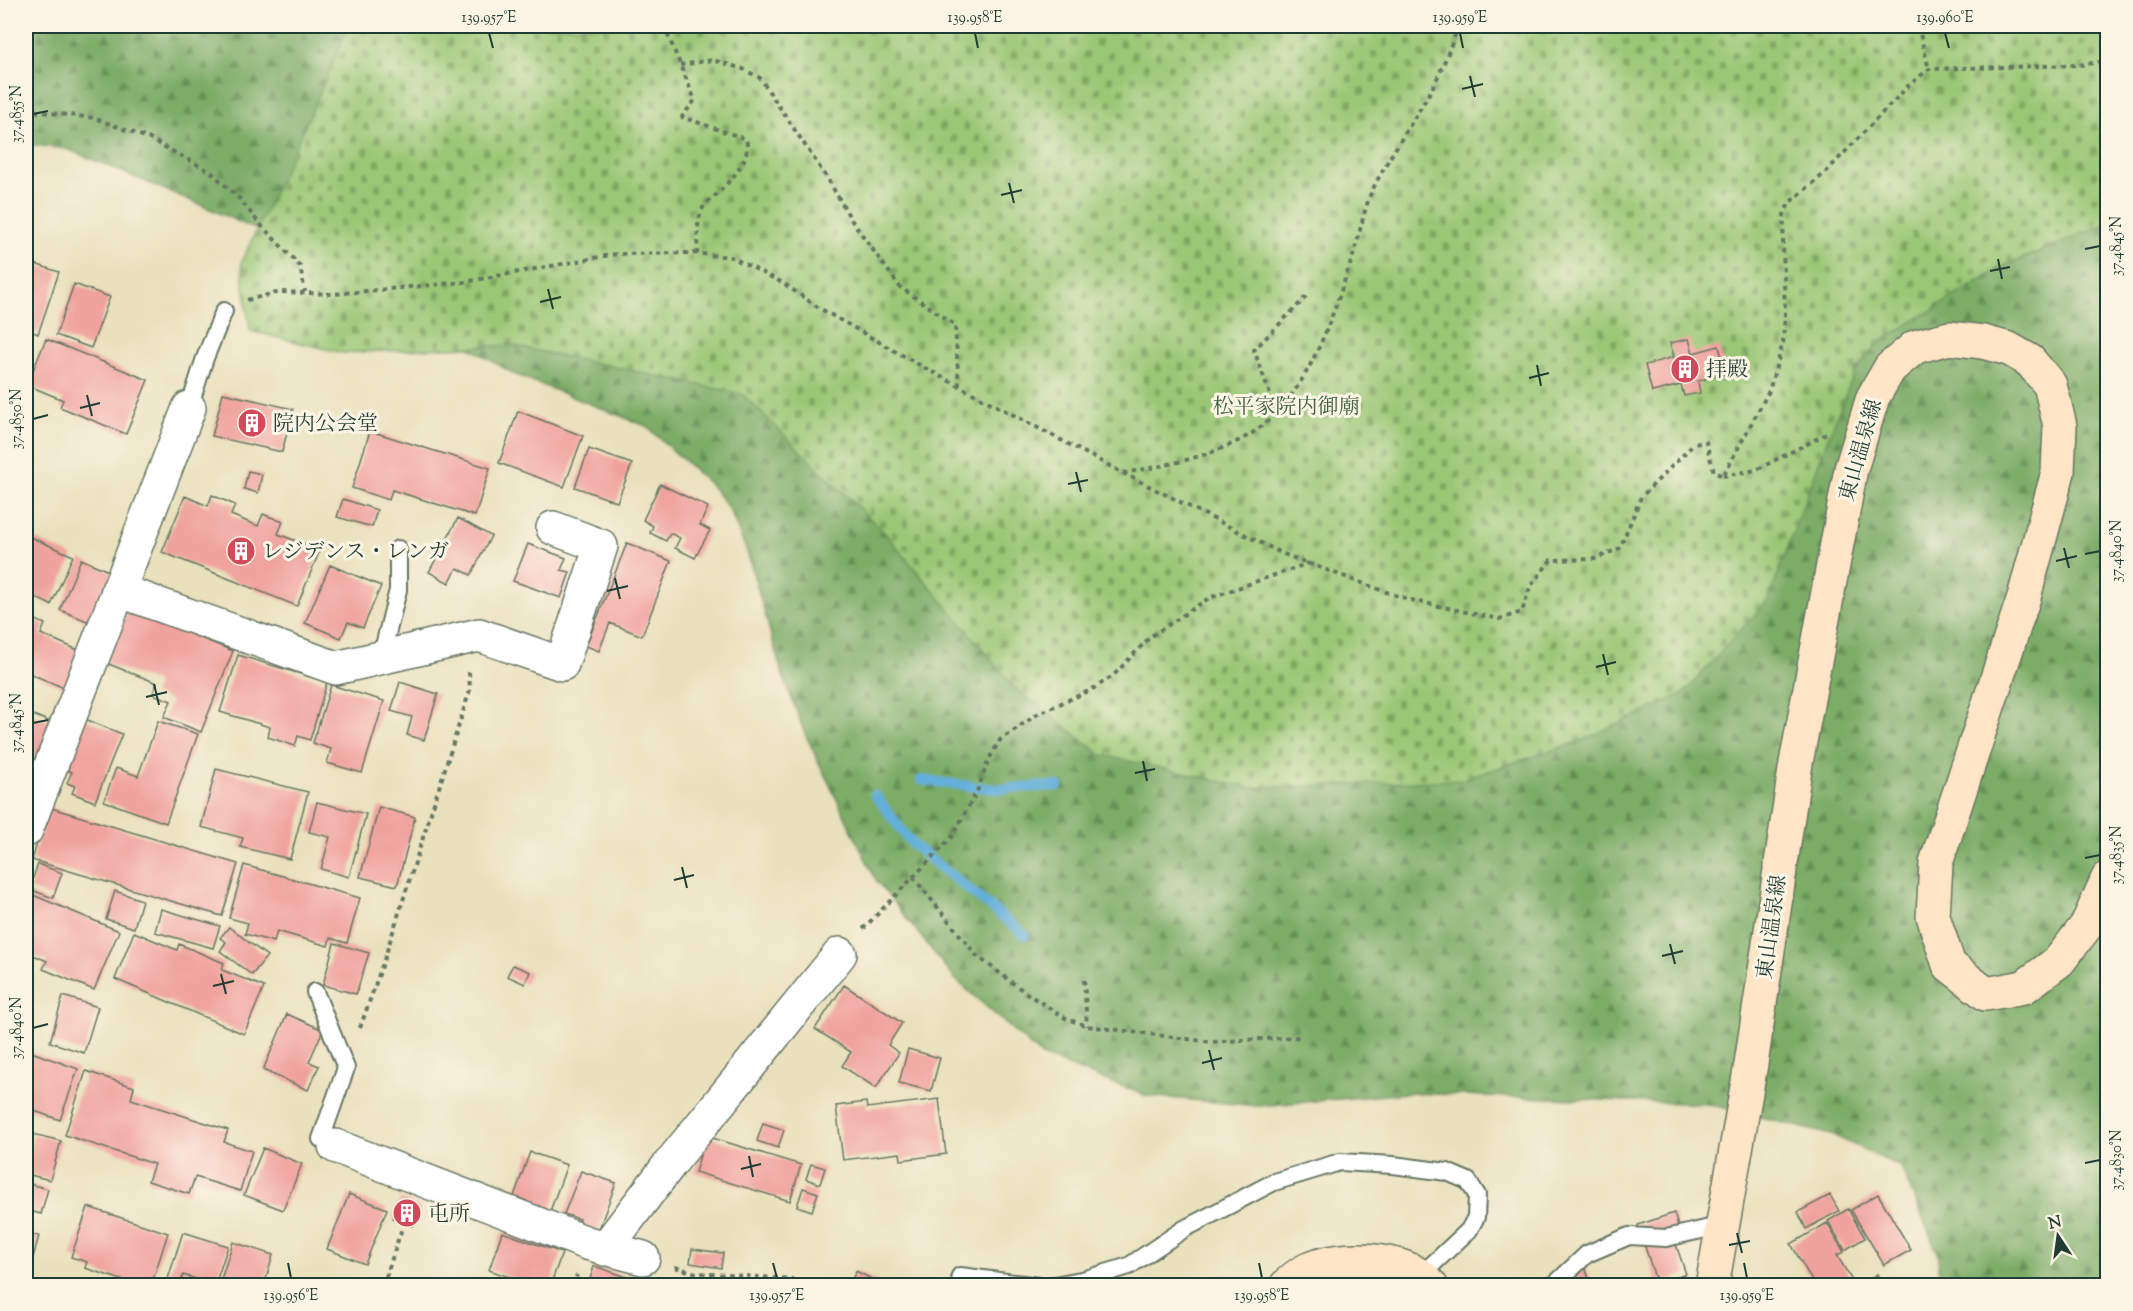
<svg xmlns="http://www.w3.org/2000/svg" width="2133" height="1311" viewBox="0 0 2133 1311" font-family="'Sorts Mill Goudy','Noto Serif JP',serif">
<defs>
<pattern id="forest-firs" width="22" height="20" patternUnits="userSpaceOnUse" patternTransform="scale(1.5)"><rect width="22" height="20" fill="#7bac66"/><path d="M5 1l3.5 6h-7zM16 11l3.5 6h-7z" fill="#648d55"/></pattern>
<pattern id="cemetery-stones" width="16" height="16" patternUnits="userSpaceOnUse" patternTransform="scale(1.5)"><rect width="16" height="16" fill="#9ac775"/><path d="M2 7V4a2 2 0 0 1 4 0v3zM10 15v-3a2 2 0 0 1 4 0v3z" fill="#7da361"/></pattern>
</defs>
<rect width="100%" height="100%" fill="#fcf5e5"/>
<filter id="ink" filterUnits="userSpaceOnUse"><feTurbulence type="fractalNoise" baseFrequency=".0167" numOctaves="2"/><feDisplacementMap in="SourceGraphic" scale="12" xChannelSelector="R" yChannelSelector="G"/><feConvolveMatrix kernelMatrix="1 2 1 2 8 2 1 2 1" color-interpolation-filters="sRGB"/></filter>
<filter id="wash" filterUnits="userSpaceOnUse"><feTurbulence type="fractalNoise" baseFrequency=".008" numOctaves="4" result="noise"/><feDisplacementMap in="SourceGraphic" scale="24" xChannelSelector="R" yChannelSelector="G"/><feGaussianBlur stdDeviation="1.35" result="paint"/><feColorMatrix in="noise" values="0 0 0 0 0 0 0 0 0 0 0 0 0 0 0 0 0 1.4 0 .05"/><feComposite in="paint" operator="in"/></filter>
<g filter="url(#wash)">
<rect width="100%" height="100%" fill="#e9e0bc"/>
<path fill="url(#forest-firs)" stroke="#4d744d" stroke-width="1.5" d="M26 26H2107V1285H1941L1937 1251 1901 1167 1835 1136 1709 1104 1408 1093 1258 1106 1147 1096 1042 1056 954 978 876 880 806 736 782 673 747 552 729 509 711 485 646 426 514 374 318 257 192 201 67 149 26 144Z"/>
<path fill="url(#cemetery-stones)" stroke="#5c8254" stroke-width="1.5" d="M349 26H2107V224L2002 267 1878 343 1855 372 1826 443 1769 599 1683 694 1581 741 1461 780 1251 788 1102 755 1015 688 885 533 742 394 510 345 343 353 250 331 241 263 298 142Z"/>
<g fill="none" stroke-linecap="round" stroke-linejoin="round">
<path stroke="#62afdb" stroke-width="10" d="M921 780 995 789 1058 786
M875 795 912 844 1025 935"/>
</g>
<g id="blocks">
<path fill="#f0a29e" d="M26 261 59 272 38 334 26 329Z
M74 284 110 297 91 348 56 335Z
M46 339 148 380 126 434 60 407 63 400 27 385Z
M1689 339 1693 353 1719 346 1726 374 1698 381 1700 393 1684 396 1681 385 1652 392 1645 365 1674 357 1670 343Z
M223 393 293 409 282 452 212 436Z
M518 411 583 436 564 487 499 463Z
M370 431 490 468 475 516 392 490 389 500 352 488Z
M589 449 632 464 617 502 575 487Z
M248 471 262 474 258 493 244 489Z
M660 484 708 507 700 525 710 530 695 558 675 548 680 538 670 533 666 541 650 533 653 526 643 520Z
M212 495 235 505 231 515 258 526 263 514 283 522 278 534 320 550 297 606 162 552 185 496 208 506Z
M343 499 377 510 372 527 337 517Z
M458 518 491 536 471 575 457 568 449 583 429 572Z
M26 535 73 556 51 605 26 593Z
M627 543 671 561 642 636 610 623 599 651 586 646Z
M528 544 566 558 561 570 570 572 561 598 513 581Z
M81 559 113 573 92 623 60 610Z
M330 565 381 586 363 628 348 622 341 638 305 623Z
M127 609 233 651 201 732 164 717 171 701 153 694 157 683 106 663Z
M26 616 45 624 41 634 85 653 69 690 26 672Z
M238 655 327 682 310 740 298 736 295 746 268 737 270 727 220 712Z
M400 682 438 694 424 740 407 735 412 717 391 711Z
M331 685 384 701 362 773 327 763 331 749 313 743Z
M26 712 53 723 31 777 26 775Z
M85 719 122 734 95 802 72 793 75 786 67 783 72 772 65 769Z
M158 721 198 734 166 823 104 801 116 768 138 776Z
M216 769 308 792 290 859 240 847 243 838 201 827Z
M317 802 366 814 349 877 321 869 330 837 309 832Z
M48 807 238 864 222 916 32 860Z
M379 807 415 817 397 886 360 877Z
M38 864 62 873 53 898 29 889Z
M244 865 360 898 347 943 330 938 328 946 277 931 274 942 245 934 248 923 229 918Z
M115 891 142 900 134 928 106 919Z
M26 892 119 931 94 990 43 969 47 961 26 952Z
M161 909 220 926 213 948 155 932Z
M229 927 267 956 252 975 220 951 226 942 220 938Z
M134 932 177 950 179 944 224 963 222 970 264 987 244 1034 115 979Z
M334 943 369 953 356 994 323 985Z
M513 965 530 972 525 984 507 976Z
M844 985 902 1023 888 1045 899 1053 876 1088 842 1066 851 1052 815 1029Z
M63 996 98 1007 84 1053 50 1042Z
M287 1014 323 1030 309 1062 319 1066 308 1090 263 1070Z
M908 1049 940 1058 931 1091 899 1083Z
M26 1050 78 1069 60 1120 26 1108Z
M86 1071 134 1087 131 1099 228 1130 224 1142 252 1151 240 1191 195 1177 189 1194 148 1181 154 1164 65 1135Z
M939 1099 946 1154 901 1160 900 1153 843 1160 836 1106 866 1102 867 1108Z
M763 1123 784 1130 778 1148 757 1141Z
M33 1134 61 1141 50 1180 26 1174V1160Z
M706 1136 801 1165 790 1201 695 1172Z
M263 1148 302 1164 283 1210 244 1195Z
M530 1152 567 1165 549 1214 524 1205 526 1201 514 1196Z
M811 1164 825 1168 820 1184 806 1179Z
M581 1171 616 1183 597 1234 576 1226 579 1219 564 1214Z
M26 1183 48 1189 41 1214 26 1210Z
M803 1188 818 1193 812 1211 797 1206Z
M349 1194 387 1209 365 1264 327 1249Z
M1878 1194 1911 1250 1884 1265 1851 1210Z
M1830 1195 1839 1211 1806 1229 1798 1212Z
M400 1199 420 1207 413 1226 393 1218Z
M88 1207 168 1233 151 1286H140L85 1268 87 1262 71 1257Z
M1848 1209 1865 1238 1845 1250 1828 1221Z
M1674 1213 1680 1233 1673 1236 1686 1274 1657 1284 1638 1225Z
M1827 1223 1844 1252 1837 1255 1855 1286H1815L1791 1244Z
M183 1232 228 1246 215 1285 183 1275 180 1286 167 1282Z
M502 1232 562 1253 550 1286H536L489 1270Z
M26 1233 39 1236 29 1272 26 1271Z
M233 1242 273 1255 264 1286H219Z
M692 1249 723 1253 721 1268 690 1263Z
M1584 1265 1592 1286H1581L1574 1268Z
M594 1266 642 1282 641 1286H588Z
M856 1271 885 1286H849Z
M1877 1274 1884 1286H1869L1866 1281Z"/>
</g>
</g>
<g filter="url(#ink)">
<use href="#blocks" fill-opacity="0" stroke="#667664" stroke-width="1.5"/>
<g fill="none" stroke-linecap="round" stroke-linejoin="round">
<g stroke="#667664" stroke-width="20">
<path id="lane" d="M189 408 205 358 224 311
M381 658 398 590V549
M315 992 346 1068 321 1139 335 1146
M960 1276 1039 1286
M1049 1286 1086 1279 1129 1266 1184 1229 1274 1182 1340 1162 1393 1165 1447 1172 1468 1181 1477 1195 1476 1217 1469 1230 1420 1276
M1553 1286 1587 1254 1629 1236 1666 1238 1723 1225"/>
</g>
<g stroke="#667664" stroke-width="36">
<path id="street" d="M118 590 336 668 479 635 562 664 601 546 553 528
M26 830 189 408
M335 1146 587 1243 643 1258
M605 1249 669 1165 840 954"/>
</g>
<g stroke="#667664" stroke-width="36">
<path id="secondary" d="M1286 1286C1294 1277 1306 1269 1317 1266 1349 1256 1409 1257 1431 1286
M1712 1286 1751 1064 1796 763 1851 469 1873 397 1890 368 1915 347 1949 338 1983 342 2009 349 2030 361 2050 385 2060 426 2058 472 2024 597 1936 863 1933 916 1949 965 1986 994 2024 987 2059 961 2087 925 2108 878"/>
</g>
<path stroke="#667664" stroke-width="4" stroke-dasharray="4.5 4.5" stroke-linecap="butt" d="M664 26 695 100 682 117 746 139C752 160 730 181 716 195 712 199 705 203 703 208 696 221 698 240 697 254
M1918 26 1929 69
M680 65 713 60 743 69 760 78 829 181 852 221 900 287 955 325 959 386
M26 113 32 111 94 118 148 138 211 172 238 197 259 223 300 266 305 292
M247 300 280 292 334 294 465 282 616 254 691 253 731 257 783 283 819 308 925 368 1123 473 1283 554 1389 593 1415 601 1499 619 1522 612 1530 587 1551 560 1595 559 1620 548 1641 497 1694 444 1706 442 1714 472 1723 476 1769 391 1783 343 1785 314 1783 244 1784 215 1789 203 1824 174 1908 86 1929 69 2079 65 2108 61
M1276 411 1254 350 1307 296
M1123 473C1163 466 1206 458 1242 439 1307 404 1330 322 1353 256 1360 235 1363 211 1372 191 1389 155 1413 123 1432 88 1443 69 1450 46 1459 26
M1723 476 1756 470 1826 434
M913 877 977 956 1029 995 1067 1019 1087 1026 1211 1042 1299 1037
M863 929 952 837 978 789 988 761 1000 740 1039 713 1091 690 1113 676 1150 637 1209 598 1309 563
M1084 980 1087 1026
M360 1028 384 960 470 690 469 672
M675 1267 696 1273 793 1279
M383 1286 402 1228
M573 1286 577 1275"/>
<use href="#lane" stroke="#fff" stroke-width="16"/>
<use href="#street" stroke="#fff" stroke-width="33"/>
<use href="#secondary" stroke="#fde5c5" stroke-width="33"/>
</g>
</g>
<path fill="none" stroke="#1f3d34" stroke-width="2" d="M489 33 493 48M975 33 978 48M1460 33 1463 48M1945 33 1949 48M1470 76 1475 97M1462 89 1483 84M33 114 48 111M1009 183 1014 203M1001 195 1022 190M2085 249 2100 246M1998 259 2002 279M1990 271 2010 267M548 289 553 309M540 302 561 297M1537 365 1541 386M1529 378 1549 373M87 395 92 416M80 408 100 403M33 419 48 415M1076 472 1081 492M1068 484 1088 480M2064 548 2069 568M2085 554 2100 551M2056 561 2077 556M615 578 620 599M607 591 628 586M1603 654 1608 675M1596 667 1616 662M154 684 159 705M146 697 167 692M33 723 48 720M1143 761 1147 781M1135 773 1155 769M2085 858 2100 855M682 867 687 888M674 880 694 875M1670 944 1675 964M1662 956 1683 951M221 974 226 994M213 986 234 981M33 1028 48 1024M1209 1050 1214 1070M1202 1063 1222 1058M749 1156 753 1177M2085 1163 2100 1160M741 1169 761 1164M1737 1233 1742 1253M1729 1245 1750 1241M288 1263 291 1278M773 1263 777 1278M1259 1263 1262 1278M1744 1263 1747 1278"/>
<defs>
<g id="building-disc" transform="scale(1.5)"><circle r="9.5" fill="#d1495b" stroke="#fcf5e5"/><path d="M-4-6H4V6H1V3H-1V6H-4ZM-2.5-4.3h1.7v1.8h-1.7ZM.8-4.3h1.7v1.8H.8ZM-2.5-1h1.7V.8h-1.7ZM.8-1h1.7V.8H.8Z" fill="#fff"/></g>
</defs>
<g fill-rule="evenodd">
<use href="#building-disc" x="1685" y="369"/>
<use href="#building-disc" x="252" y="423"/>
<use href="#building-disc" x="241" y="551"/>
<use href="#building-disc" x="407" y="1213"/>
</g>
<g text-anchor="middle" stroke-width="6" stroke-linejoin="round" paint-order="stroke">
<g font-size="21" fill="#1f3d34" stroke="#fcf5e5" text-anchor="start">
<text x="1706" y="376">拝殿</text>
<text x="273" y="430">院内公会堂</text>
<text x="262" y="558">レジデンス・レンガ</text>
<text x="428" y="1220">屯所</text>
</g>
<g font-size="21" fill="#3e6044" stroke="#fcf5e5">
<text x="1286" y="413">松平家院内御廟</text>
</g>
<g font-size="21" fill="#1f3d34" stroke="#fcf5e5">
<text transform="translate(1860 450) rotate(-74)" y="7">東山温泉線</text>
<text transform="translate(1771 927) rotate(-82)" y="7">東山温泉線</text>
</g>
</g>
<rect width="2133" height="1311" fill="none" stroke="#fcf5e5" stroke-width="66"/>
<g transform="translate(2058 1236) rotate(347)" stroke="#fcf5e5" stroke-width="4.5" paint-order="stroke">
<path d="M0-4.5L10 22L0 15L-10 22Z" fill="#1f3d34"/>
<text y="-9" font-size="16" font-weight="bold" text-anchor="middle" fill="#1f3d34">N</text>
</g>
<rect x="33" y="33" width="2067" height="1245" fill="none" stroke="#1f3d34" stroke-width="2"/>
<g font-size="15" text-anchor="middle" fill="#1f3d34">
<text x="489" y="22">139.957°E</text>
<text x="975" y="22">139.958°E</text>
<text x="1460" y="22">139.959°E</text>
<text x="1945" y="22">139.960°E</text>
<text transform="translate(16 114) rotate(-90)" y="5">37.4855°N</text>
<text transform="translate(2116 246) rotate(-90)" y="5">37.4845°N</text>
<text transform="translate(16 419) rotate(-90)" y="5">37.4850°N</text>
<text transform="translate(2116 551) rotate(-90)" y="5">37.4840°N</text>
<text transform="translate(16 723) rotate(-90)" y="5">37.4845°N</text>
<text transform="translate(2116 855) rotate(-90)" y="5">37.4835°N</text>
<text transform="translate(16 1028) rotate(-90)" y="5">37.4840°N</text>
<text transform="translate(2116 1160) rotate(-90)" y="5">37.4830°N</text>
<text x="291" y="1300">139.956°E</text>
<text x="777" y="1300">139.957°E</text>
<text x="1262" y="1300">139.958°E</text>
<text x="1747" y="1300">139.959°E</text>
</g>
</svg>
